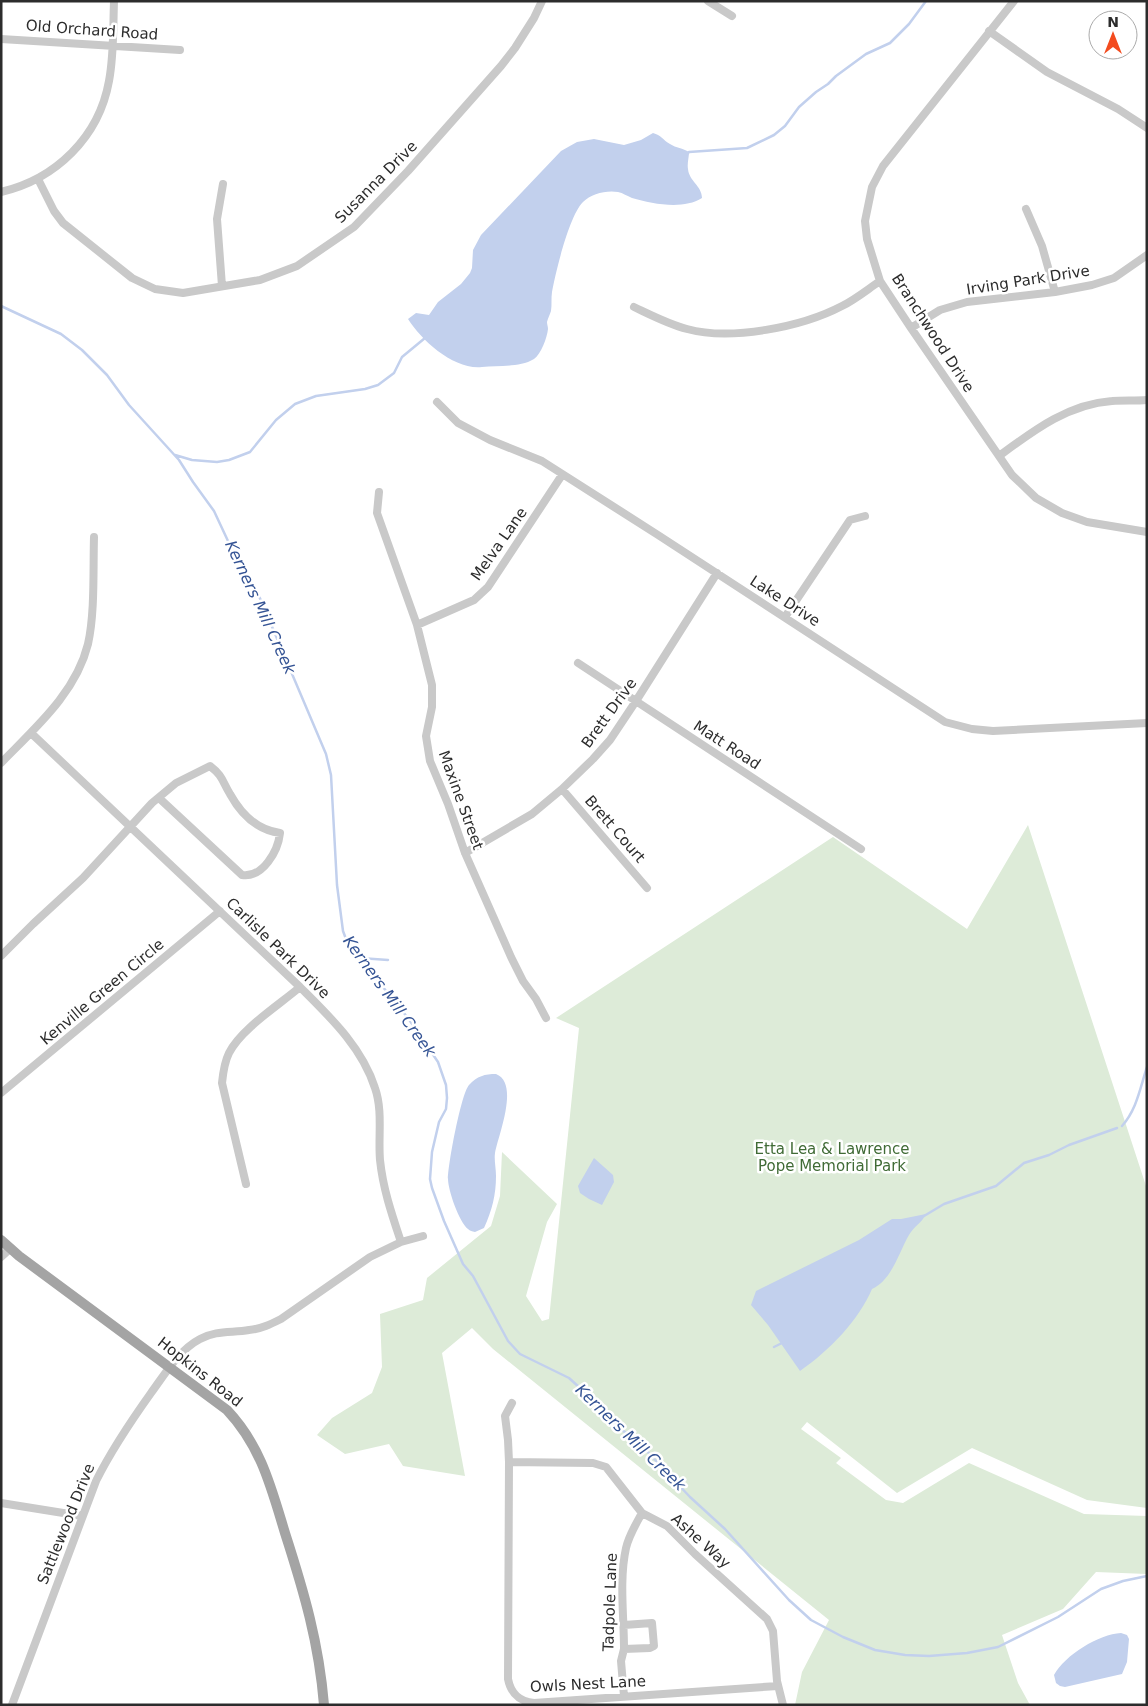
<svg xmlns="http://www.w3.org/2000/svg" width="1148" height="1706" viewBox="0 0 1148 1706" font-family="'DejaVu Sans',sans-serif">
<rect width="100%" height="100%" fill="#fff"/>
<path fill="#ddebd8" d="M1028 825 1147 1189V1508L1087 1500 972 1448 897 1493 807 1422 801 1429 841 1458 836 1463 886 1500 903 1503 969 1463 1084 1514 1147 1516V1574L1096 1572 1063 1609 1002 1635 1018 1683 1030 1705H795L802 1672 829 1620 493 1349 472 1328 442 1353 465 1476 403 1466 389 1444 345 1454 317 1435 332 1418 372 1393 382 1367 380 1314 423 1300 427 1278 491 1226 500 1196 502 1152 557 1204 547 1222 526 1296 542 1321 549 1319 579 1028 556 1018 833 837 967 929Z"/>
<path fill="#c2d0ed" d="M653 133C661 135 663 140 670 144 676 148 683 148 689 152 689 157 687 164 688 169 689 181 702 186 702 198 683 210 653 204 632 198 627 196 623 193 618 192 606 190 591 194 583 202 569 216 556 271 552 292 551 298 552 305 551 311 550 314 548 318 547 322 547 324 548 327 548 329 547 338 541 354 534 359 519 368 498 365 482 367 454 370 422 341 408 319L416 313 429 315 438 302 461 284 470 273 472 268 473 250 481 235 561 151 577 142 594 139 624 145 641 140Z
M496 1074C520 1083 498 1136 495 1153 494 1160 496 1168 496 1176 496 1195 492 1210 484 1228L475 1232C472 1231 470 1231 468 1229 459 1222 448 1190 448 1179 448 1165 461 1094 469 1085 477 1076 485 1074 496 1074Z
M594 1158 613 1175 614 1182 602 1205 589 1199 580 1193 578 1186Z
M926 1214C922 1223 914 1226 909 1235 899 1252 892 1280 872 1289 859 1320 829 1351 800 1371L768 1325 751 1305 756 1291 859 1240 892 1219H901Z
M1121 1633 1127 1635 1129 1639 1127 1662 1122 1674 1065 1687 1060 1686 1056 1683 1054 1675C1065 1655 1099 1634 1121 1633Z"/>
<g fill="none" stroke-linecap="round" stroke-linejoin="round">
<path stroke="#c2d0ed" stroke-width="2.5" d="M687 154 689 152 747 148 774 135 785 126 799 107 816 92 828 84 836 76 866 54 890 43 909 24 926 1
M1 306 61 334 82 350 107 375 129 405 179 460 193 482 214 511 228 541 259 596 326 754 331 775 337 885 343 931 346 939 357 955 408 1018 438 1062 446 1085 447 1098 446 1109 439 1122 432 1152 430 1179 432 1188 444 1221 463 1264 473 1276 508 1341 520 1354 569 1378 590 1397 610 1420 643 1447 690 1497 725 1529 789 1600 811 1620 843 1637 875 1650 905 1655 929 1656 967 1653 998 1647 1058 1617 1101 1589 1123 1581 1147 1576
M175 455 192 460 217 462 229 460 250 452 276 420 295 404 316 396 365 389 378 385 394 373 402 357 425 338
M360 958 388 960
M1122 1126C1137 1109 1140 1088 1147 1067
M924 1216 944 1204 996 1186 1024 1163 1049 1155 1069 1145 1117 1128
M774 1347 782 1343"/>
<path stroke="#c9c9c9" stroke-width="8" d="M708 1 732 16
M1014 1 883 166 872 187 865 221 867 239 880 281 911 328 1012 475 1036 498 1062 513 1087 522 1147 532
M989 31 1047 72 1118 109 1147 128
M1 39 180 50
M38 179 54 211 63 223 132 278 155 289 183 293 260 280 297 266 354 227 408 171 501 66 515 48 534 18 542 1
M1 192C56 179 99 137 109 81 114 55 113 28 114 1
M1026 209 1042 246 1055 292
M222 286 217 219 223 184
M634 307C651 315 668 324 687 329 731 341 802 327 842 306 856 299 868 289 880 281
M911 328 940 310 967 302 1055 292 1092 285 1114 278 1147 255
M437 402 458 423 490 440 542 461 658 535 945 722 972 729 993 731 1147 723
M999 456C1033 431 1068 404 1112 401 1123 400 1135 401 1147 400
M379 492 377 513 417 625 432 685V707L426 736 430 761 448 804 465 853 511 957 523 981 536 999 546 1018
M785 617 850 520 865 516
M417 625 474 600 488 587 562 475
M578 663 861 849
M31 733 300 987C330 1017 362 1047 375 1088 383 1111 378 1136 380 1160 383 1189 392 1215 401 1242
M1 763C35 728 76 693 88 644 95 613 93 570 94 537
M562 789 647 888
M465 853 532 814 562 789 593 759 610 740 636 701 717 573
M1 956 33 924 83 878 152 803 176 783 210 766C223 776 222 781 230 794 241 814 257 830 280 833 278 851 263 878 242 875L159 798
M1 1093 220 911
M246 1184 222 1083C223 1073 224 1063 229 1053 241 1029 279 1005 300 987
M1 1257 11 1248
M512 1403 505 1416 508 1440 509 1462 593 1463 606 1467 642 1513 667 1526 695 1554 767 1619 773 1631 777 1681 783 1705
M509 1462 508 1679C511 1694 519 1701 534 1703L778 1686
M1 1503 82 1516
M624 1625 652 1623 654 1646 650 1648 624 1649
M624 1696 621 1661 624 1649C624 1616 619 1580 626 1548 629 1535 636 1524 642 1513
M12 1705 96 1481C112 1449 131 1421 151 1393 165 1374 179 1350 200 1339 216 1330 232 1333 249 1330 261 1329 271 1324 281 1319L370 1257 401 1242 423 1236"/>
<path stroke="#a4a4a4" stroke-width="10" d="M1 1240 19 1256 227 1410C261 1446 271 1487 285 1533 304 1592 319 1643 324 1705"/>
</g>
<g text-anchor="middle" stroke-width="5" stroke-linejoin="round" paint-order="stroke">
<g font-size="15" fill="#2c2c2c" stroke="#fff">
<text transform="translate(92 30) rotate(4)" y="5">Old Orchard Road</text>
<text transform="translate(376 182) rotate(-45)" y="5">Susanna Drive</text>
<text transform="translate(1028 280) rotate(-9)" y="5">Irving Park Drive</text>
<text transform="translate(933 333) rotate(57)" y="5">Branchwood Drive</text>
<text transform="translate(499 544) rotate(-55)" y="5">Melva Lane</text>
<text transform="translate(785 601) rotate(33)" y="5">Lake Drive</text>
<text transform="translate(609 713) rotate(-54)" y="5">Brett Drive</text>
<text transform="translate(727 745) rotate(33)" y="5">Matt Road</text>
<text transform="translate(461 800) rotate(70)" y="5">Maxine Street</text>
<text transform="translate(615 829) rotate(49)" y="5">Brett Court</text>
<text transform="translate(278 948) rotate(44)" y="5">Carlisle Park Drive</text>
<text transform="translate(102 992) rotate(-40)" y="5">Kenville Green Circle</text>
<text transform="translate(200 1372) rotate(38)" y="5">Hopkins Road</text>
<text transform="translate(66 1524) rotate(-68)" y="5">Sattlewood Drive</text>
<text transform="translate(701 1541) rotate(42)" y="5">Ashe Way</text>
<text transform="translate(610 1602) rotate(-88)" y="5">Tadpole Lane</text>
<text transform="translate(588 1684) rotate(-3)" y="5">Owls Nest Lane</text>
</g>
<g font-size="15" fill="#406b36" stroke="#fff">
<text x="832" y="1154">Etta Lea &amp; Lawrence<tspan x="832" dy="17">Pope Memorial Park</tspan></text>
</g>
<g font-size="16" font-style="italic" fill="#345394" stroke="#fff">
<text transform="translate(261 607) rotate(65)" y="6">Kerners Mill Creek</text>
<text transform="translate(390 996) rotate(54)" y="6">Kerners Mill Creek</text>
<text transform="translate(631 1437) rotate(44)" y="6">Kerners Mill Creek</text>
</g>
</g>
<rect width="1148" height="1706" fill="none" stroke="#2c2c2c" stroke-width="5"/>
<g transform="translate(1113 35)"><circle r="24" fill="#ffffff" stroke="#ababab"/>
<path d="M0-4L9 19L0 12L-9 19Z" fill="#f34b1e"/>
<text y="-8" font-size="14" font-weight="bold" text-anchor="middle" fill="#2c2c2c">N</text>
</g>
</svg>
